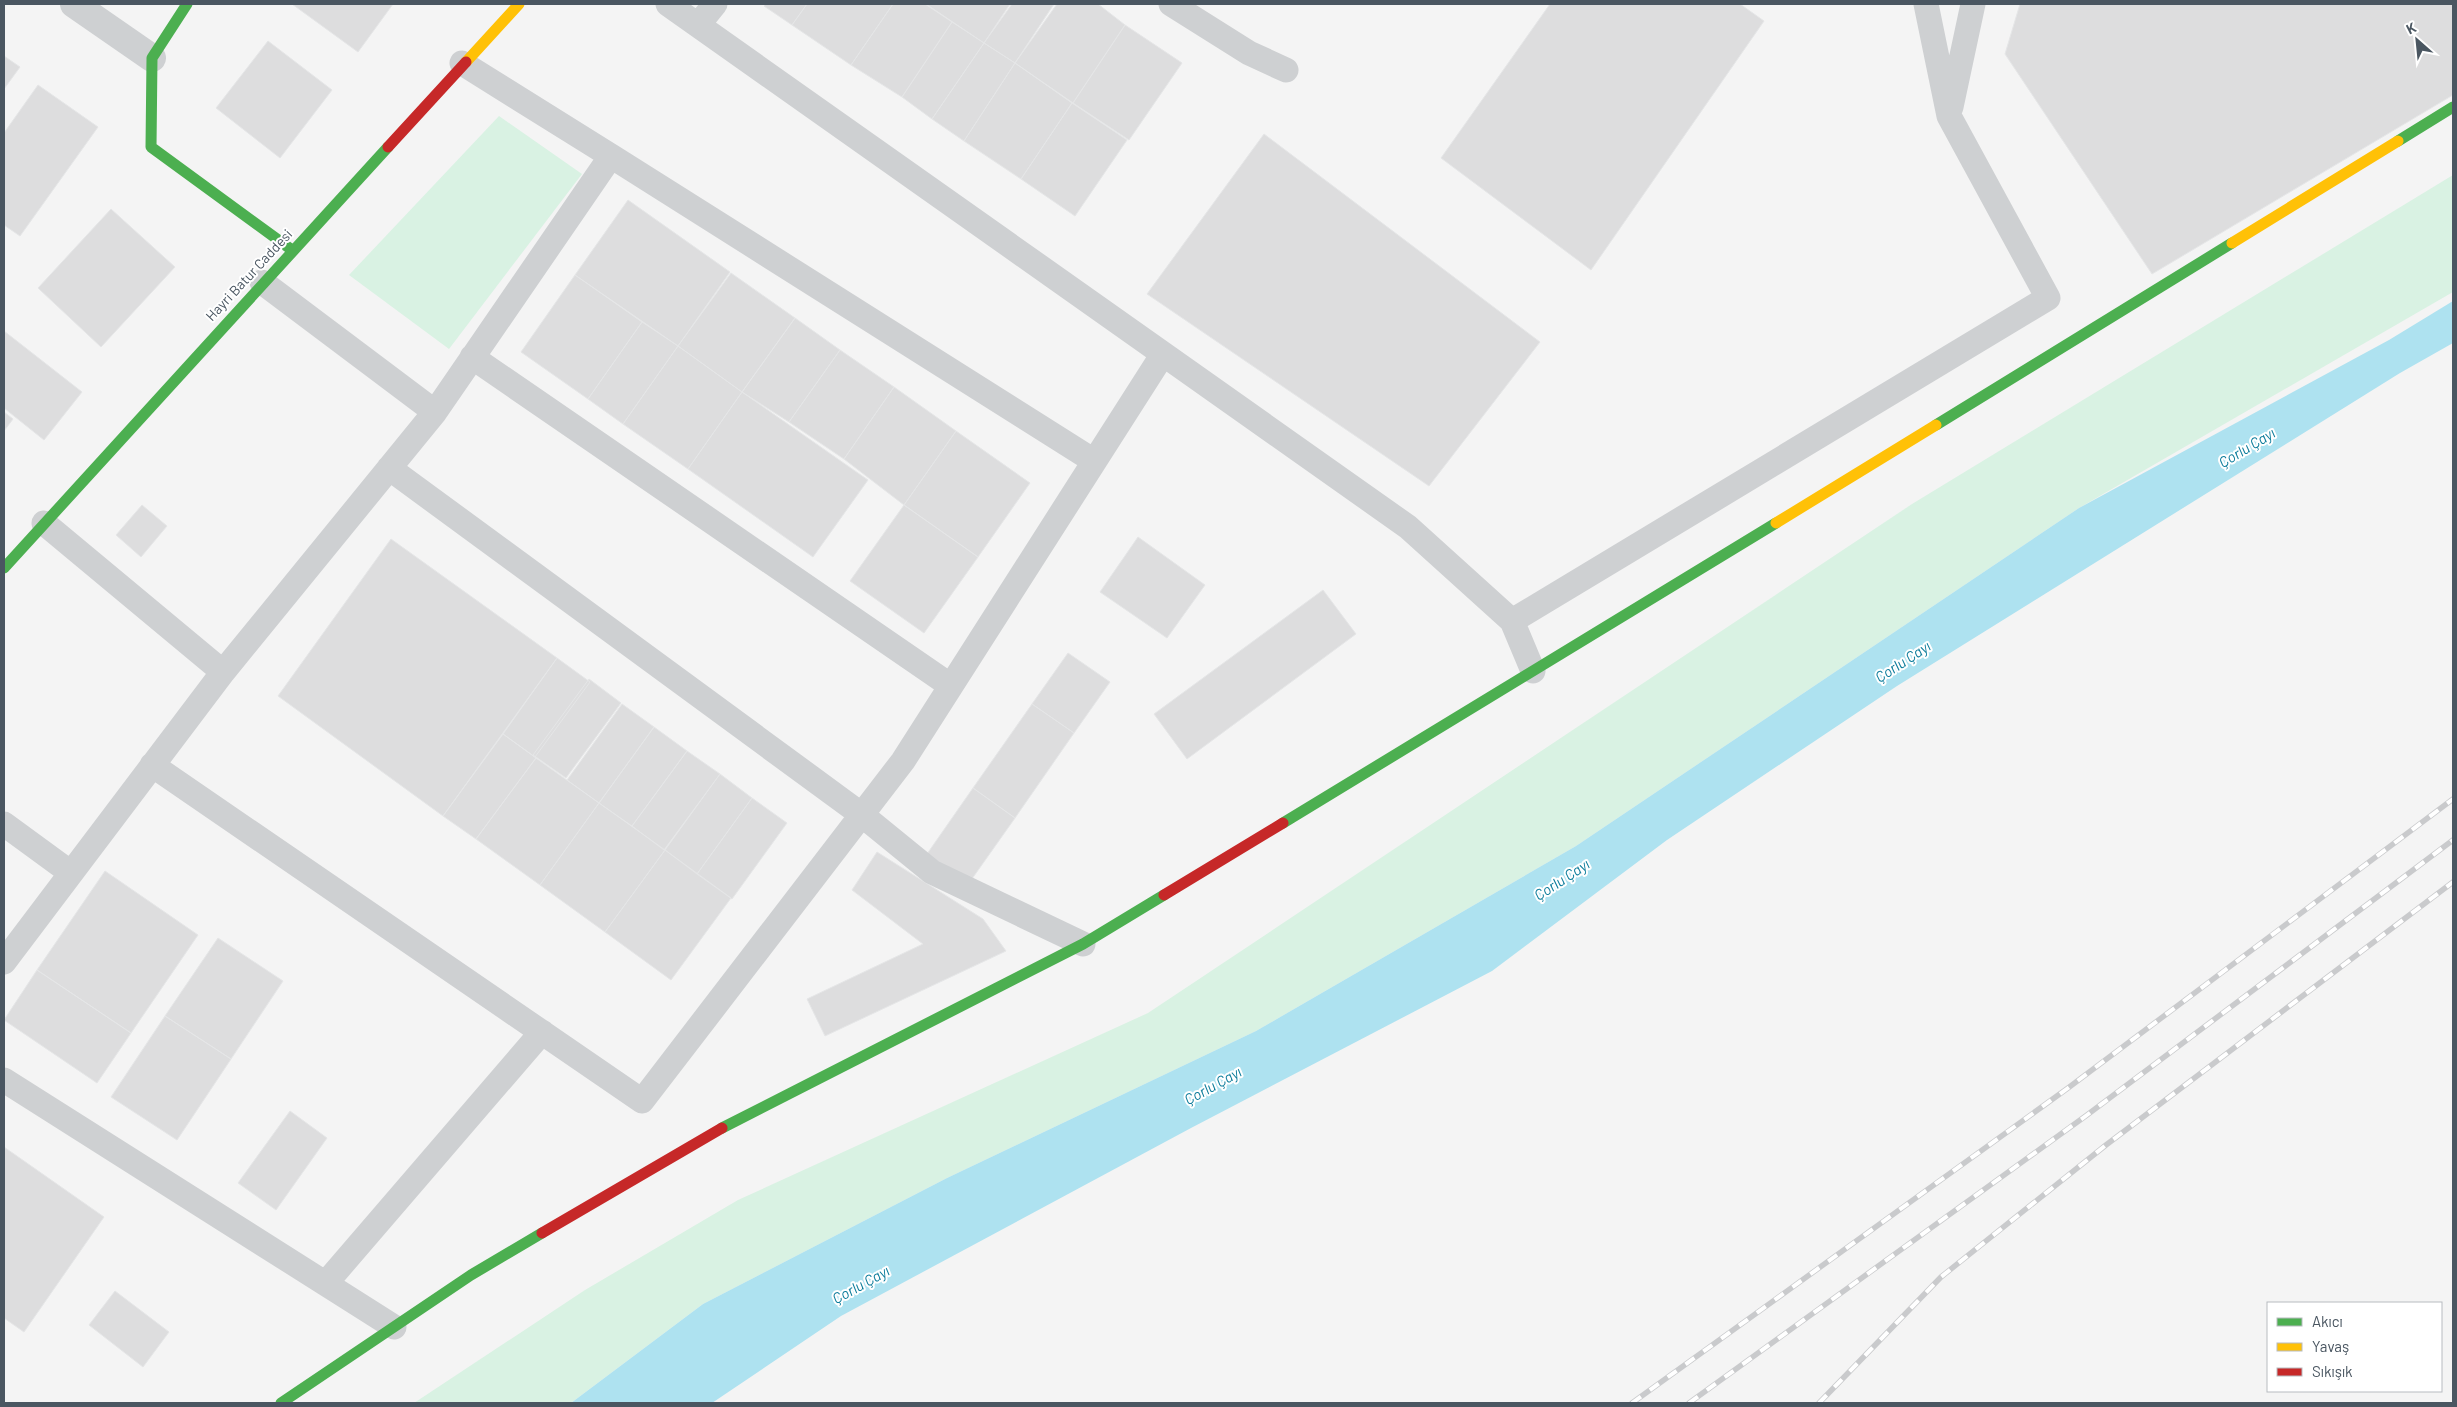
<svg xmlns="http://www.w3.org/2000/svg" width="2457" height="1407" viewBox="0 0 2457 1407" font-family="Barlow,sans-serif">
<rect width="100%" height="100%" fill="#f4f4f4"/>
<path fill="#d9f2e3" d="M499 116 582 174 449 349 349 275Z
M2453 175V292L2079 508 1576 846 1256 1031 947 1178 703 1304 571 1403H414L585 1290 738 1200 1148 1013 1912 504Z"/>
<path fill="#aee2f0" d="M2453 301V343L2400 373 1897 686 1667 840 1492 971 1191 1128 841 1316 712 1403H571L703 1304 947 1178 1256 1031 1576 846 2079 508 2389 340Z"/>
<path fill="#ddddde" stroke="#e5e6e7" d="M292 4H393L358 52Z
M766 4H807L792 25 764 6Z
M807 4H893L851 65 792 25Z
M893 4H925L952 22 902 97 851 65Z
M926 4H1010L984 43Z
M1012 4H1054L1015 63 984 43Z
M1057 4H1098L1125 25 1073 103 1015 63Z
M1550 4H1740L1764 21 1591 270 1441 158Z
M2020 4H2453V95L2152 274 2005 54Z
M952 22 984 43 932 119 902 97Z
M1125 25 1182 63 1129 140 1073 103Z
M268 41 332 90 280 158 216 108Z
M984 43 1015 63 964 141 932 119Z
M4 56 20 67 4 89Z
M1015 63 1072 103 1021 179 964 141Z
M38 85 98 127 20 236 4 225V133Z
M1072 103 1127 140 1075 216 1021 179Z
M1264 134 1540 342 1429 486 1147 294Z
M628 200 730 272 678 346 575 275Z
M111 209 175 267 101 347 38 288Z
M731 273 795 318 742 392 678 346Z
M575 275 642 322 588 399 521 352Z
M795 318 840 350 789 422 742 392Z
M642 322 678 346 623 424 588 399Z
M4 331 82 392 44 440 4 408Z
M678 346 742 392 688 469 623 424Z
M840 350 894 387 844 459 789 422Z
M894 387 956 431 904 505 844 459Z
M742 392 868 480 813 557 688 469Z
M4 412 13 419 4 431Z
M956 431 1030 483 978 557 904 505Z
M142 505 167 526 141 557 116 535Z
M904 505 978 557 924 633 850 581Z
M1138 537 1205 585 1167 638 1100 592Z
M391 539 557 658 443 816 278 696Z
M1323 590 1356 634 1187 759 1154 714Z
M1068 653 1110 682 1074 733 1032 704Z
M557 658 590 682 535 757 503 734Z
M589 679 621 703 566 778 533 755Z
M622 704 654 727 599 803 567 780Z
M1032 704 1074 733 1015 818 973 788Z
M654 727 687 751 632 826 599 803Z
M503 734 536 758 476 839 443 816Z
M687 751 720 774 664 850 632 826Z
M536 758 599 803 540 885 476 839Z
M720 774 752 798 697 874 665 850Z
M973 788 1015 818 969 883 927 854Z
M752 798 787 823 732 899 697 874Z
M599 803 665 850 605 932 540 885Z
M665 850 731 898 671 980 605 932Z
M877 852 983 919 1006 951 825 1036 807 999 923 944 852 890Z
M105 871 198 935 131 1033 37 970Z
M218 938 283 981 231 1059 165 1016Z
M37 970 131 1033 97 1083 4 1020Z
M165 1016 231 1059 177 1140 111 1097Z
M290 1111 327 1138 276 1210 238 1183Z
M4 1147 104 1217 24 1332 4 1318Z
M115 1291 169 1332 143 1367 89 1325Z"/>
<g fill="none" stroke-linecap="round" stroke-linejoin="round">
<path stroke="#ced0d2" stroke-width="25" d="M668 4 1408 527 1512 621 1533 671
M1171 4 1249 53 1286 70
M698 25 715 4
M1951 107 1973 4
M611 156 1094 461
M262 282 435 412
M472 357 951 686
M389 468 862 815 932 872 1083 944
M44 523 223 672 435 412 611 156 462 63
M1512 621 2048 298 1949 116 1926 4
M152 765 642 1101 903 761 1163 354
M4 824 71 873
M4 962 223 672
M4 1080 394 1327
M326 1283 542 1032"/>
<path stroke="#ced0d2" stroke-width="28" d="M74 4 152 58"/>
<path stroke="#4caf50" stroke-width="11" d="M187 4 152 58 151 147 292 250
M2398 141 2453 107
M1936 425 2232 243
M4 568 388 147
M1283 823 1776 523
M722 1128 1083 944 1164 895
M281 1403 471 1275 542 1233"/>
<path stroke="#ffc107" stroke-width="11" d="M466 62 519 4
M2232 243 2398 141
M1776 523 1936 425"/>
<path stroke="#c62828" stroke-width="11" d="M388 147 466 62
M1164 895 1283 823
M542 1233 722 1128"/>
<g stroke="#c9cacc" stroke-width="5.5">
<path id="rail" d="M1632 1403 2068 1088 2453 799
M1689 1403 2087 1115 2453 840
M1819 1403 1941 1277 2106 1145 2453 882"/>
</g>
<use href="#rail" stroke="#fff" stroke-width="4" stroke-dasharray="11" stroke-linecap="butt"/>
</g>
<g text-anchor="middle" stroke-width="4" stroke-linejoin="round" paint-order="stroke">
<g font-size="14" fill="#4a5661" stroke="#fff">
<text transform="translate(249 275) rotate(-47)" y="5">Hayri Batur Caddesi</text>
</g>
<g font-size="15" font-style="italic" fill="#0c7c9b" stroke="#fff">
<text transform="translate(2247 448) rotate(-31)" y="5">Çorlu Çayı</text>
<text transform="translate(1903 662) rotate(-33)" y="5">Çorlu Çayı</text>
<text transform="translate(1562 880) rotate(-33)" y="5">Çorlu Çayı</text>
<text transform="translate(1213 1086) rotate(-29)" y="5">Çorlu Çayı</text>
<text transform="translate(861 1285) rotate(-29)" y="5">Çorlu Çayı</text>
</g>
</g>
<rect width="2457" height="1407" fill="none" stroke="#4a5661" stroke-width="10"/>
<rect x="2267" y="1302" width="175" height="90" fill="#ffffff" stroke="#b7bbc0"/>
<rect x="2277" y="1318" width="25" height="8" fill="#4caf50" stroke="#b7bbc0"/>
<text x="2312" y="1327" font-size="15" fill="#4a5661">Akıcı</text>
<rect x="2277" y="1343" width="25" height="8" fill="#ffc107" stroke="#b7bbc0"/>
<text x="2312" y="1352" font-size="15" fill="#4a5661">Yavaş</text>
<rect x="2277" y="1368" width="25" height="8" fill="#c62828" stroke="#b7bbc0"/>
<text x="2312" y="1377" font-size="15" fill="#4a5661">Sıkışık</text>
<g transform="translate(2417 40) rotate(333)" stroke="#ffffff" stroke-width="4" paint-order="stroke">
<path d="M0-4L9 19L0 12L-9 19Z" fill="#4a5661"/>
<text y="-8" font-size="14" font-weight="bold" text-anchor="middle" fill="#4a5661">K</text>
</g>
</svg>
